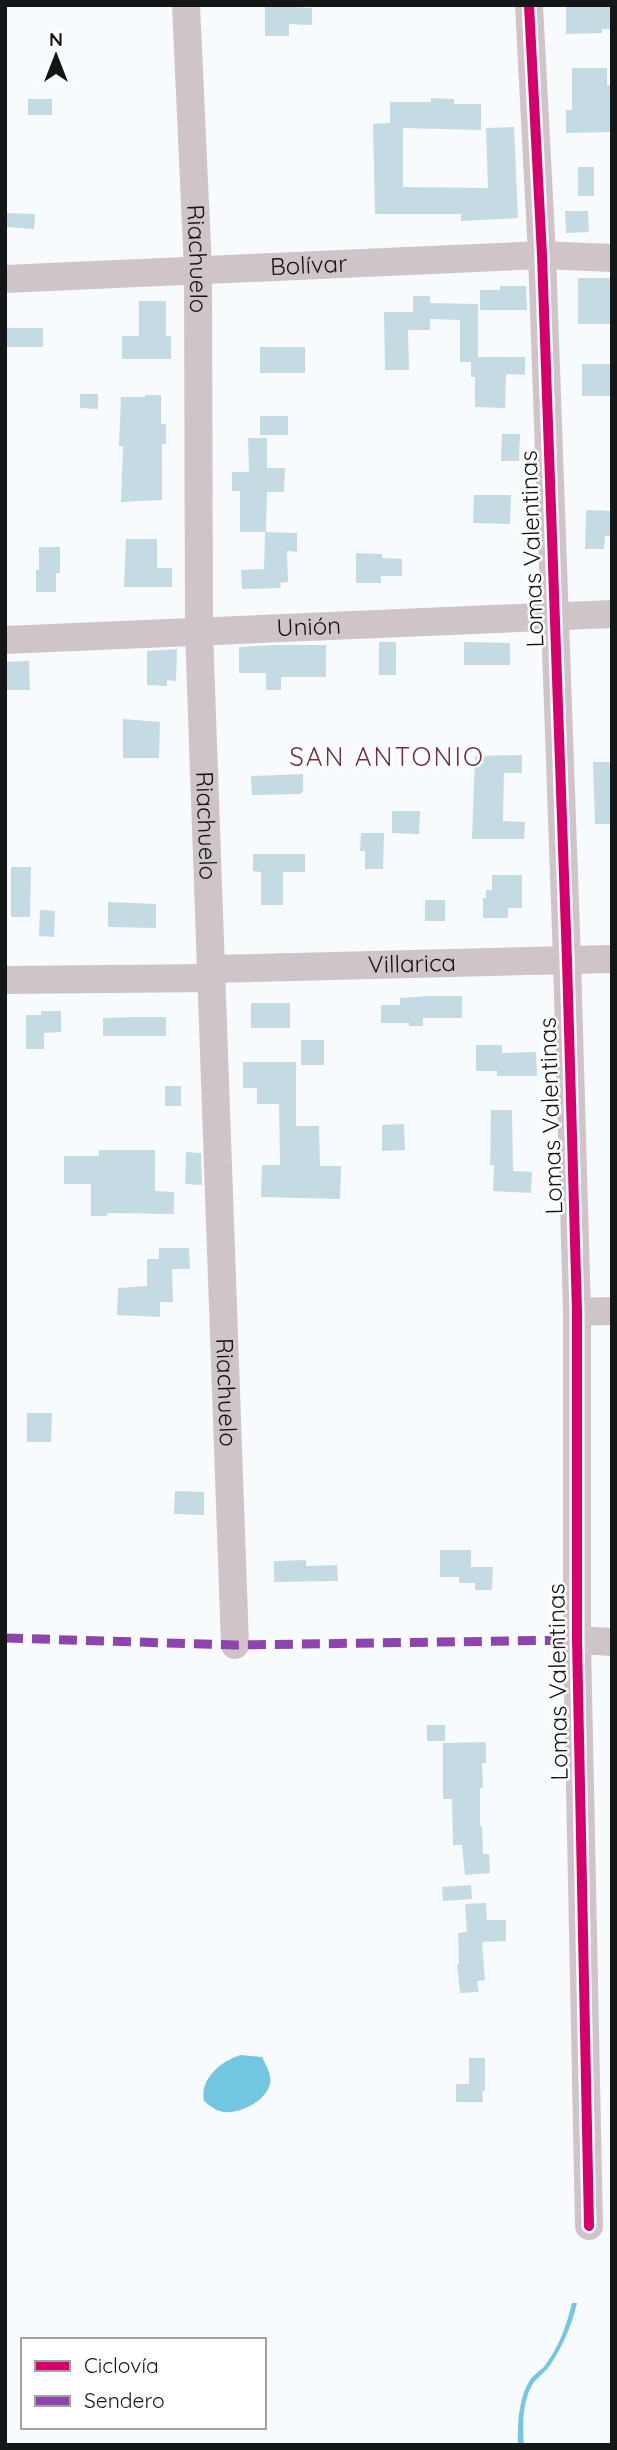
<svg xmlns="http://www.w3.org/2000/svg" width="617" height="2450" viewBox="0 0 617 2450" font-family="Quicksand,sans-serif">
<rect width="100%" height="100%" fill="#f8fbfd"/>
<path fill="#74c7e0" d="M241 2055 262 2057C266 2065 272 2075 270 2084 266 2101 240 2114 224 2112 216 2111 210 2106 204 2101 199 2079 222 2060 241 2055Z
M572 2303H577C572 2325 563 2345 551 2364 546 2372 537 2377 532 2385 523 2401 522 2426 524 2445H518C517 2425 519 2397 530 2380 534 2374 542 2370 546 2364 559 2347 567 2324 572 2303Z"/>
<path fill="#c4dbe3" d="M265 5 312 8V25L289 24V36H265Z
M612 5V29H602V33L566 34V6Z
M572 68H607V85H612V132L566 133V110H572Z
M431 98 454 99V104H481V130L403 128V187L488 188 486 128 514 127 518 218 461 221V214H375L373 124 390 123V102H431Z
M28 99H52V115H28Z
M578 167H594V196H578Z
M565 211H588L589 232 566 233Z
M5 213 35 214 34 229 5 227Z
M578 278H612V324H578Z
M500 286H526L527 310H480V290H500Z
M413 296H430V303L478 304V357H525V375L506 374 505 408 475 407V377H471V362H460V320L430 319V330H408L409 370H385L384 312H413Z
M139 301H166V336H171V359H122V336H139Z
M5 328H43V347H5Z
M260 347H305V373H260Z
M582 364H612V396H582Z
M80 394H98V409L80 408Z
M145 395H161V424H166V444H162V500L121 502 123 446H119L121 397H145Z
M260 416H288V435H260Z
M502 434H520L519 461H501Z
M248 438H267V468H285L284 492H267L266 532H240V491H232V472H249Z
M474 495H511L510 524 473 523Z
M586 510 612 511V536H605L604 549H585Z
M265 532 297 533V552L287 551 288 582 280 583 281 588 242 589 241 570 264 569Z
M126 539H157V568H172V587H124Z
M39 547H60V573H56V592H36V570H39Z
M356 553 382 554V558L402 559V576H381V583H356Z
M379 642H396V675H379Z
M464 642 510 643V665H464Z
M273 645H326V677H281V690H266V673H239V647Z
M177 649 176 681 167 680V686L147 685V651Z
M29 661 30 690H5V662Z
M123 719 160 722 159 758H123Z
M522 755V773H504L503 821 525 822 524 839H472L475 756Z
M593 762H612V824H595Z
M303 774V791L301 794 252 795 251 776Z
M392 811H420L419 834 392 833Z
M361 833H384L383 869H365V851H360Z
M253 854H305V872H283V905H261V872L253 871Z
M11 867H31L30 917H11Z
M492 875H522V908H508V918H483V898H486V890H492Z
M425 900H445V921H425Z
M108 902 156 904V928L108 927Z
M40 910 55 911 54 937 39 936Z
M427 996H462V1018H423V1026H409V1023H381V1005H400V998Z
M251 1003H290V1028H251Z
M41 1011H61V1032L44 1033V1049H26V1015H41Z
M134 1017H166V1036H103V1018Z
M301 1040H324V1065H301Z
M476 1045H502V1053L536 1052 537 1076H497V1071H476Z
M243 1062H296V1126H319L320 1166H341L340 1199 261 1197 262 1165H280L279 1104H257V1088H243Z
M165 1086H181V1106H165Z
M491 1110H512L513 1171 532 1172 531 1193 493 1191 494 1165H490Z
M404 1124 405 1150 382 1151V1125Z
M99 1150H155V1191L174 1192V1214L107 1213V1216H91V1184H64V1156H99Z
M186 1152 201 1153 202 1185 185 1184Z
M159 1248H189L190 1269H172L173 1302H160V1317L117 1315 118 1288 147 1286V1259H159Z
M27 1413H52L51 1442H27Z
M175 1491 204 1492V1515L174 1514Z
M440 1550H471V1567H493L492 1590H475V1583H459V1577H440Z
M306 1560V1566L337 1565 338 1581 274 1582V1561Z
M427 1725H445V1741H427Z
M486 1742V1763H482L483 1788H480V1826H482L483 1854H489L490 1873 465 1875 462 1845H453L452 1799H443V1743Z
M471 1885 472 1899 443 1901 442 1887Z
M486 1903 487 1920H506V1941L482 1942 485 1980 477 1981 479 1992 460 1993 457 1964H459L458 1933 467 1932 465 1904Z
M469 2058H485V2091H482L483 2102H456V2084H469Z"/>
<g fill="none" stroke-linecap="round" stroke-linejoin="round">
<g stroke="#cfc4c7" stroke-width="28">
<path id="s1" d="M186 5 198 270 199 631 235 1645"/>
<path d="M529 5 542 255 567 960 577 1312V1640L589 2226"/>
<path id="s2" d="M5 279 542 255 612 258"/>
<path id="s3" d="M5 640 612 614"/>
<path id="s4" d="M212 969 612 959"/>
<path d="M5 980 212 978"/>
<path d="M577 1312 612 1311"/>
<path d="M577 1640 612 1642"/>
</g>
<path stroke="#8e44ad" stroke-width="9" stroke-dasharray="18 9" stroke-linecap="butt" d="M5 1638 235 1645 577 1640"/>
<g stroke="#fff" stroke-width="15">
<path id="cycleway" d="M529 5 542 255 567 960 577 1312V1640L589 2226"/>
</g>
<use href="#cycleway" stroke="#d6006c" stroke-width="10"/>
</g>
<g text-anchor="middle" stroke-width="5" stroke-linejoin="round" paint-order="stroke">
<g font-size="24" fill="#131718" stroke="#fff">
<text dy="8" stroke="none"><textPath href="#s1" startOffset="254">Riachuelo</textPath></text>
<text dy="8" stroke="none"><textPath href="#s2" startOffset="304">Bolívar</textPath></text>
<text transform="translate(532 549) rotate(-92)" y="8">Lomas Valentinas</text>
<text dy="8" stroke="none"><textPath href="#s3" startOffset="304">Unión</textPath></text>
<text dy="8" stroke="none"><textPath href="#s1" startOffset="821">Riachuelo</textPath></text>
<text dy="8" stroke="none"><textPath href="#s4" startOffset="200">Villarica</textPath></text>
<text transform="translate(551 1116) rotate(-92)" y="8">Lomas Valentinas</text>
<text dy="8" stroke="none"><textPath href="#s1" startOffset="1388">Riachuelo</textPath></text>
<text transform="translate(558 1682) rotate(-91)" y="8">Lomas Valentinas</text>
</g>
<g font-size="26" letter-spacing="2" fill="#742f45" stroke="#fff">
<text x="387" y="766">SAN ANTONIO</text>
</g>
</g>
<rect width="617" height="2450" fill="none" stroke="#131718" stroke-width="14"/>
<rect x="21" y="2338" width="245" height="91" fill="#ffffff" stroke="#a1a2a3" stroke-width="2"/>
<rect x="35" y="2361" width="35" height="10" fill="#d6006c" stroke="#a1a2a3" stroke-width="2"/>
<text x="84" y="2373" font-size="21" fill="#131718">Ciclovía</text>
<rect x="35" y="2396" width="35" height="10" fill="#8e44ad" stroke="#a1a2a3" stroke-width="2"/>
<text x="84" y="2408" font-size="21" fill="#131718">Sendero</text>
<g transform="translate(56 56)" stroke="#ffffff" stroke-width="5" paint-order="stroke">
<path d="M0-5L12 26L0 18L-12 26Z" fill="#131718"/>
<text y="-10" font-size="19" font-weight="bold" text-anchor="middle" fill="#131718">N</text>
</g>
</svg>
